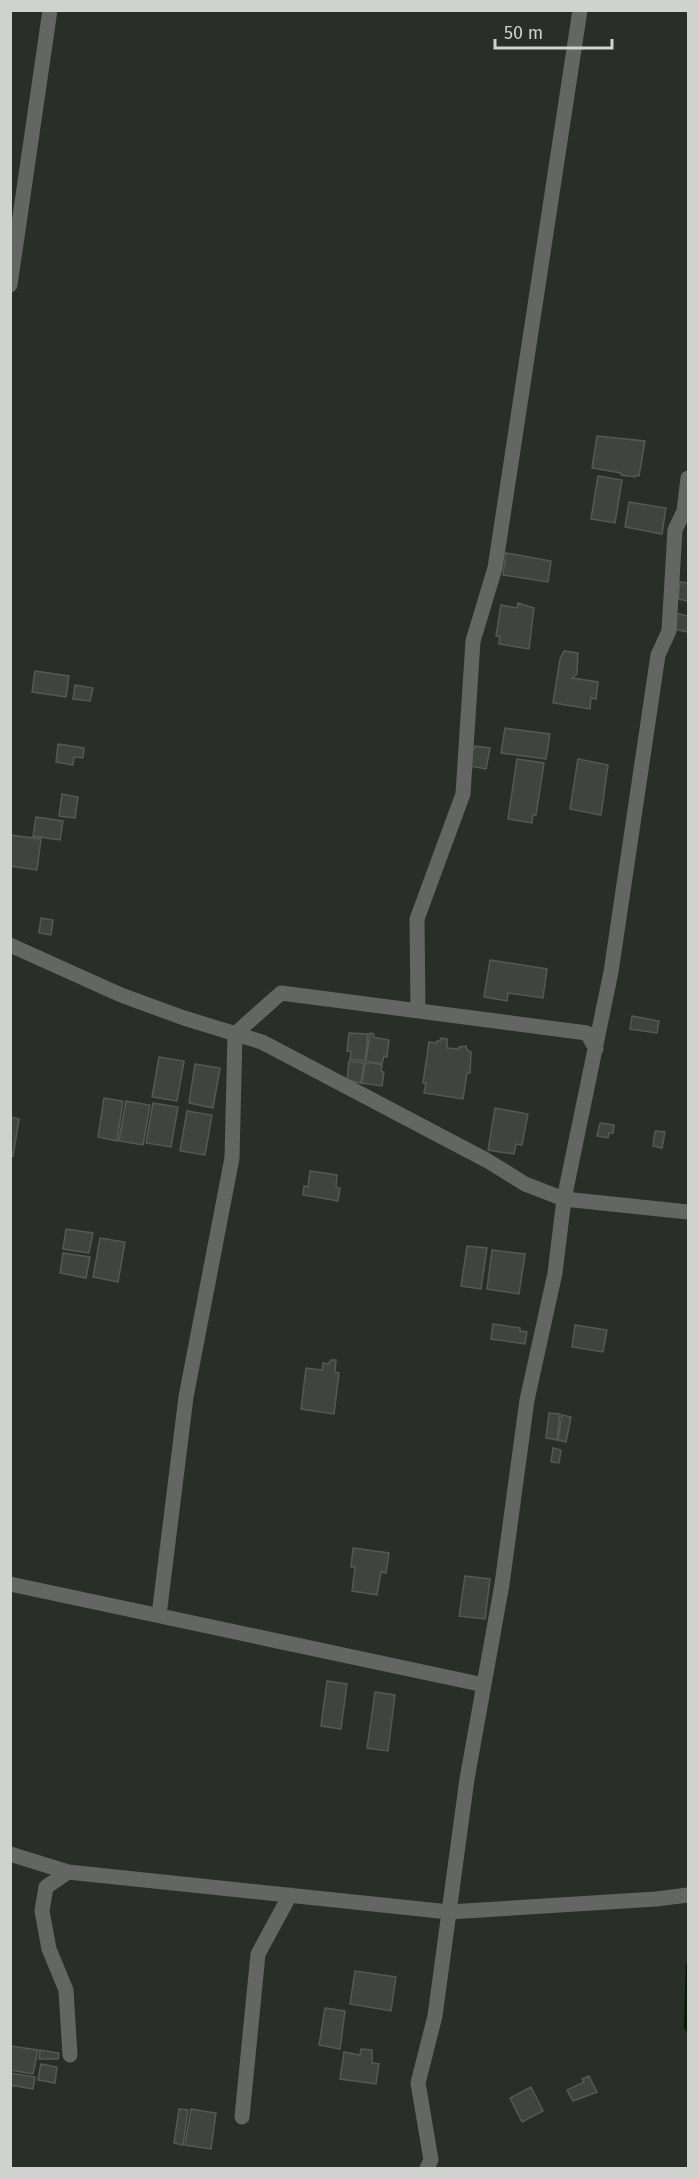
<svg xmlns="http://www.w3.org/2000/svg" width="699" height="2179" viewBox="0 0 699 2179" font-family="'Fira Sans',sans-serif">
<rect width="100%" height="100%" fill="#2a2e29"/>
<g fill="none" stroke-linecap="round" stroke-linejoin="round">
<path stroke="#041e04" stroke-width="4.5" d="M688 1965 686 2027 688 2030"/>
</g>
<path fill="#3f443e" stroke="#545953" stroke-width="1.5" d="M597 436 645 441 639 476 635 475V477L621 475V473L592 468Z
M598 476 622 480 615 523 591 519Z
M629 502 666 508 662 534 625 527Z
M506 553 551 561 548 582 503 575Z
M680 582 688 583V601L678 599Z
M518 603 534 608 529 649 499 644 500 637 496 636 501 605 517 608Z
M675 613 688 616V632L673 629Z
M564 651 578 653 577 674 572 678 598 682 596 699 591 698 590 709 553 703 560 659Z
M35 671 69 676 66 697 32 692Z
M75 685 93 688 90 701 73 699Z
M505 728 550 734 546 759 501 753Z
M58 744 84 748 83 758 74 757 73 765 56 762Z
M475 746 490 748 486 769 469 766 472 749H474Z
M517 759 544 763 536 815H533L532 823 508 819Z
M578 759 608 765 601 815 570 809Z
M62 794 78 797 75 818 59 816Z
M36 817 63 821 60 840 33 836Z
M10 835 41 839 37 870 10 866Z
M41 918 53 920 51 935 39 933Z
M490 960 547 969 543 998 508 993 507 1001 484 997Z
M632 1016 659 1021 657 1033 630 1029Z
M349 1033 368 1034 365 1061 350 1059 351 1051H347Z
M370 1033 374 1034 373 1037 389 1040 387 1057 384 1056 382 1064 366 1061Z
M441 1038 447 1039V1048L458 1049 459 1047 466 1046 467 1050 471 1052 470 1073H467L463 1099 424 1093 426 1083H423L429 1042 437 1043V1041H440Z
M159 1057 184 1061 177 1101 152 1097Z
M349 1061 364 1063 361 1083 347 1080Z
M369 1062 382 1065 381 1071 384 1072 382 1086 362 1083 365 1063 369 1064Z
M195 1064 220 1068 213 1108 189 1103Z
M104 1098 123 1101 117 1141 98 1137Z
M126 1101 150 1105 143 1145 119 1141Z
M153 1103 178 1107 171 1147 146 1143Z
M495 1108 528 1114 522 1145 516 1144 514 1154 488 1150Z
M187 1111 212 1115 205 1155 180 1151Z
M10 1117 19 1119 13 1156H10Z
M600 1123 614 1125 613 1133H609L608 1138 597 1136Z
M655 1131 665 1132 662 1148 653 1146Z
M310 1171 337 1175 336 1187 340 1188 338 1201 303 1195 304 1186 308 1187Z
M66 1229 93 1233 89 1253 63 1249Z
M100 1238 125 1242 118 1282 93 1277Z
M467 1246 487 1248 481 1289 461 1286Z
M492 1250 525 1254 519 1294 487 1289Z
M63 1253 90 1257 86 1278 60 1273Z
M493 1324 520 1328V1331L527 1332 525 1344 491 1339Z
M575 1325 607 1330 603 1352 572 1347Z
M331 1360H336L335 1372 339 1373 334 1414 301 1409 306 1368 322 1370 323 1363 328 1364Z
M549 1413 560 1414 557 1440 546 1438Z
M562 1415 571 1417 566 1442 558 1440Z
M553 1448 561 1450 559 1463 551 1462Z
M353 1548 389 1553 386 1573 381 1572 377 1595 352 1591 355 1567H351Z
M465 1576 490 1579 485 1619 459 1616Z
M327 1681 347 1684 341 1729 321 1726Z
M375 1692 395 1695 388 1751 367 1748Z
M355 1971 396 1977 391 2011 350 2004Z
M325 2008 345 2011 340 2049 319 2045Z
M10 2046 38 2050 33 2074 10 2070Z
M361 2049 372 2050V2063L379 2064 376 2084 340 2079 344 2052 360 2055Z
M40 2050 59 2053 58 2059H39Z
M41 2064 57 2067 55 2083 38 2080Z
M10 2073 35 2077 33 2089 10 2085Z
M589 2076 597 2092 573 2101 567 2090 584 2082 582 2079Z
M531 2087 543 2111 522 2122 510 2098Z
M179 2109 188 2110 183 2145 174 2143Z
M191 2109 216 2113 211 2149 185 2145Z"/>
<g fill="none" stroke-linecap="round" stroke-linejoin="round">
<path stroke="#646664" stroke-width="15" d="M10 285 50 10
M10 945 121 995 184 1018 262 1042 488 1161 525 1184 564 1199 688 1212
M418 1011 417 919 463 794 473 641 495 568 580 10
M10 1584 484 1685
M159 1615 186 1397 232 1158 235 1034 281 993 587 1033 596 1049
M10 1854 68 1872 449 1912 467 1779 502 1584 527 1400 555 1273 564 1199 611 972 658 655 669 631 675 530 684 511 688 478
M68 1872 46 1887 42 1911 49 1949 66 1990 70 2055
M242 2117 258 1954 290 1895
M427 2168 431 2160 418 2083 435 2016 449 1912 656 1899 688 1895"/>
</g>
<rect width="699" height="2179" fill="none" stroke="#cfd2cf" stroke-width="24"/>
<path d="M495 39v9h117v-9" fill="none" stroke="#cfd2cf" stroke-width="3"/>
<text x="504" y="39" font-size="18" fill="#cfd2cf" stroke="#2a2e29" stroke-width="4.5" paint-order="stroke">50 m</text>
</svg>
